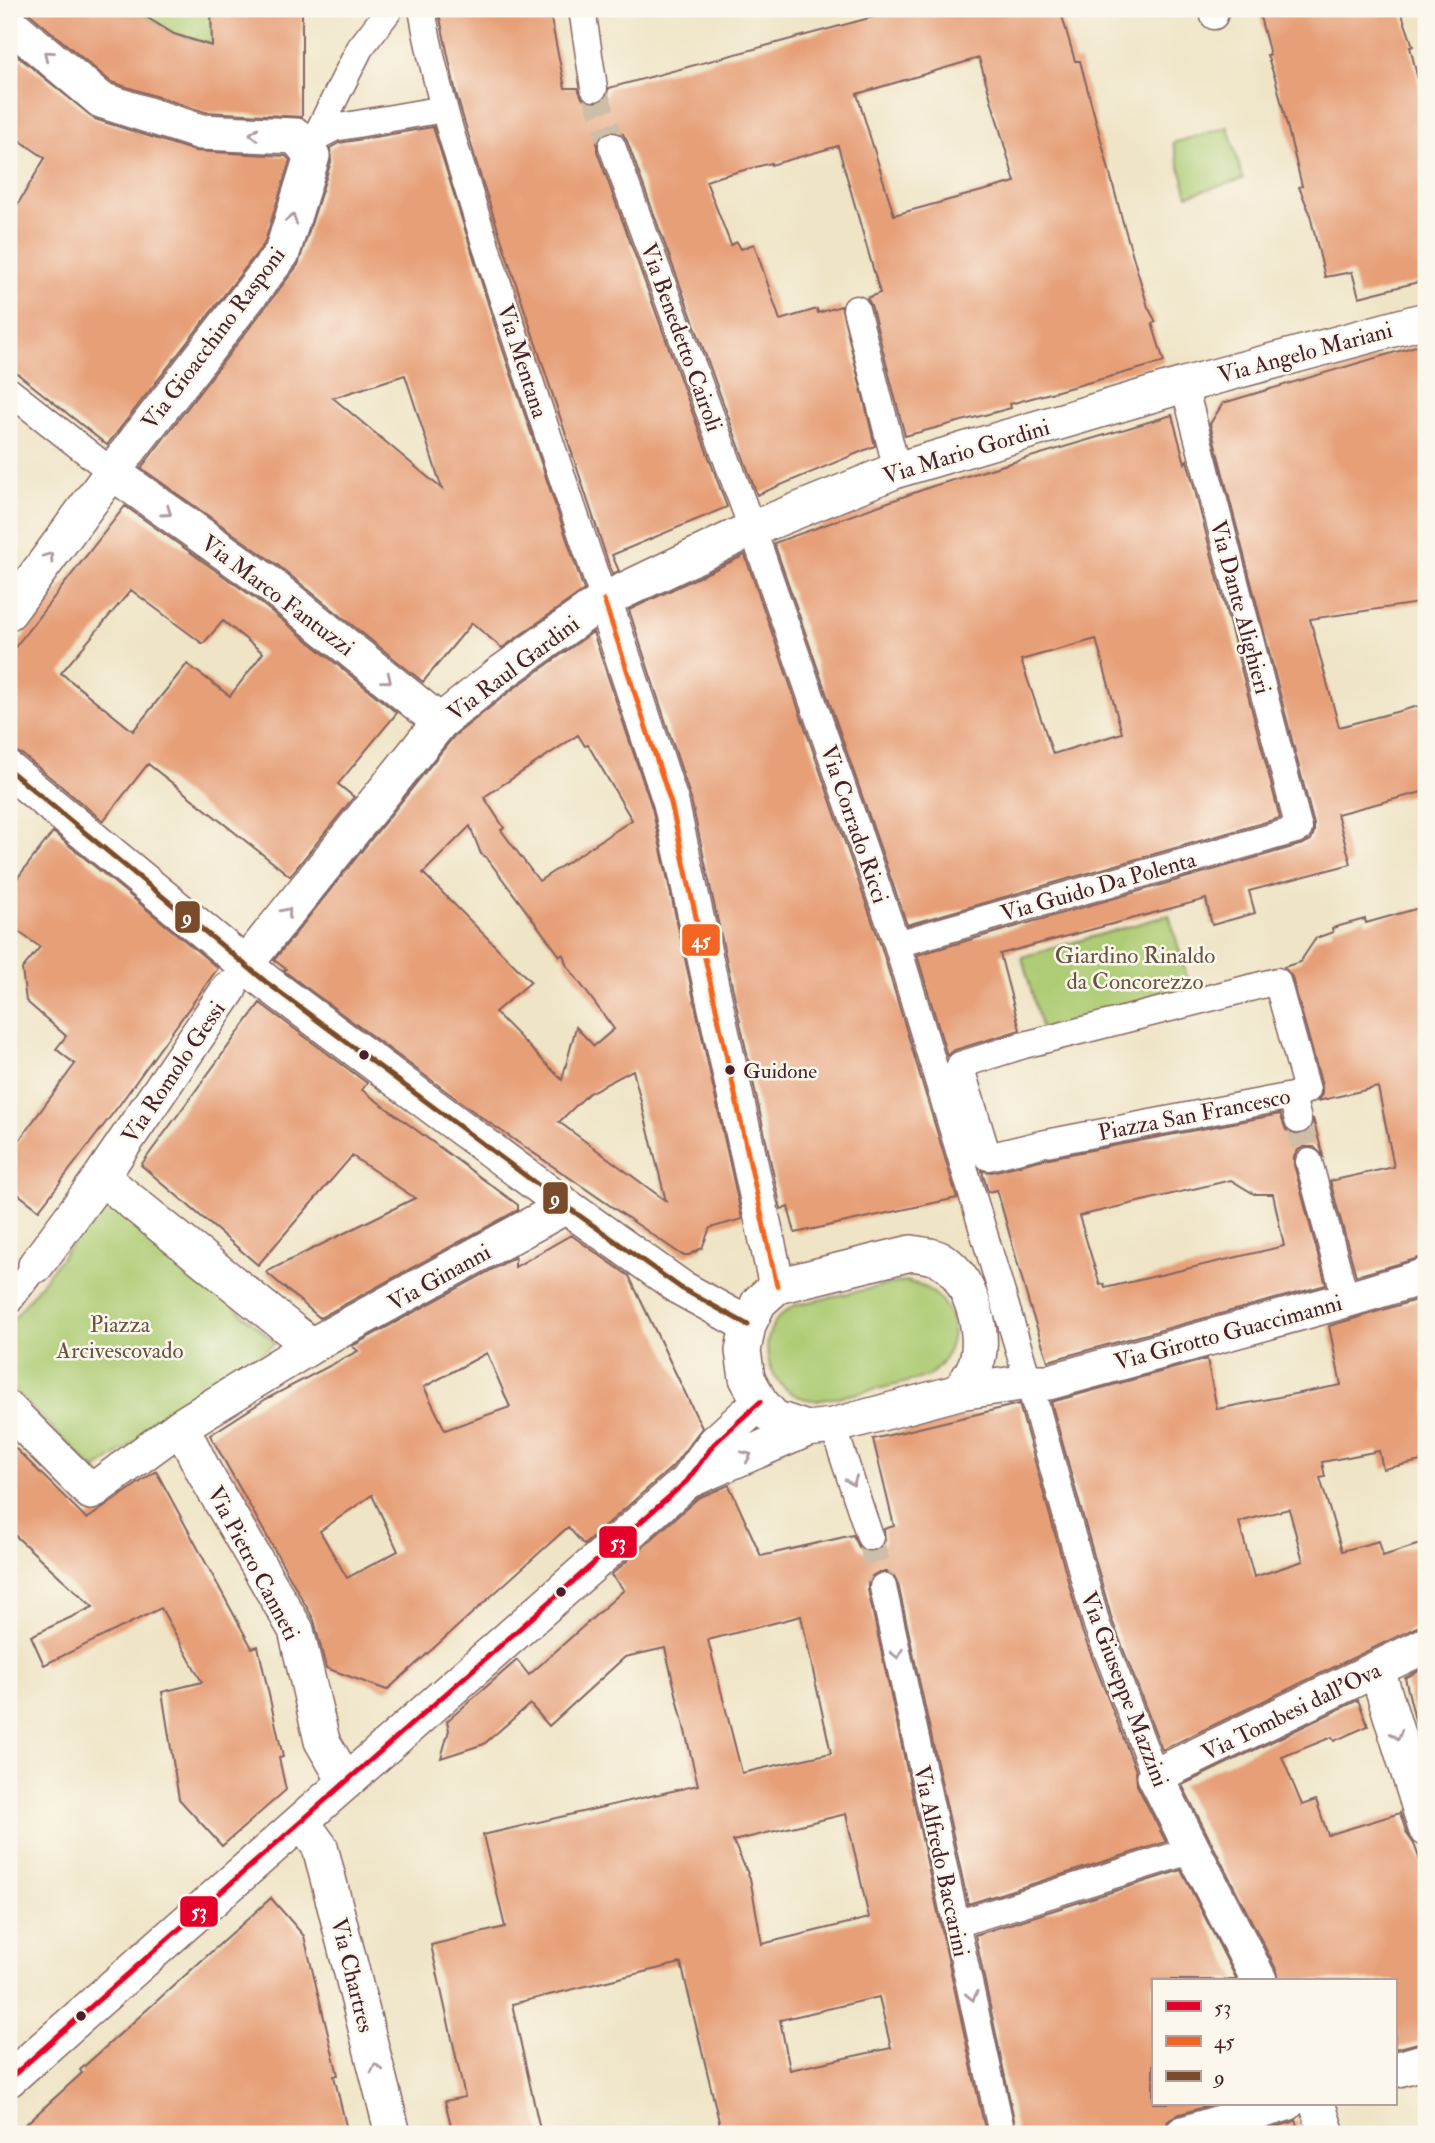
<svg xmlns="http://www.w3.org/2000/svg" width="1435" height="2143" viewBox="0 0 1435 2143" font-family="'IM FELL Double Pica',serif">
<rect width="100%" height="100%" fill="#fbf7ec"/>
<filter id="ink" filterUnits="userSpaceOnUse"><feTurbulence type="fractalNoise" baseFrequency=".0143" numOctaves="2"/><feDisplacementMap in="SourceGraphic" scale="14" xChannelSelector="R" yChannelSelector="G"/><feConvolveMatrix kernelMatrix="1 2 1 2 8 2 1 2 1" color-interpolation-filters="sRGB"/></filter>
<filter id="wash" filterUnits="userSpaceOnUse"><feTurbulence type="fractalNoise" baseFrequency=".00686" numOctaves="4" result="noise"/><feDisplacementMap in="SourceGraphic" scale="28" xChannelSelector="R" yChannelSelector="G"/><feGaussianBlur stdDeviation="1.57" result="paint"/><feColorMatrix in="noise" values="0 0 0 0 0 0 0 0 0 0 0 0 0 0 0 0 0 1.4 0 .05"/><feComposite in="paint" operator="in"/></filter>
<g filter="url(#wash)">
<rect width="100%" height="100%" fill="#efe4c6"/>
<path fill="#adcc74" stroke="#7c7650" stroke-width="2" d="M133 9H211L212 44 174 34Z
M1228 127 1243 179 1188 195 1173 143Z
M1169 915 1193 997 1043 1034 1022 957Z
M108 1197 276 1343 95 1470 9 1386V1325Z
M905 1281C929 1286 947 1299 952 1324 955 1343 945 1364 929 1375 920 1381 836 1398 820 1400 815 1401 805 1399 800 1397 770 1386 758 1348 775 1322 780 1314 788 1310 795 1305Z"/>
<g id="blocks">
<path fill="#e69f77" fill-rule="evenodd" d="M24 9H133L174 34 212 46 211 9H302V117L205 112 111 82Z
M438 9H549L565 88H578L582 98 588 102 596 104 604 100 609 88 903 9H1060L1075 61H1080L1122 219 1148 307 1156 322 1152 323 1164 362 1010 404 1011 408 905 436 871 305 867 298 880 293 838 146 771 165V163L718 177 706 181 731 245 737 242 741 249 754 244 780 320 817 309 818 313 841 306 875 446 757 495 627 141 623 134 615 131 606 132 600 135 597 143V151L727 507 612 555 619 571 612 574 481 178 456 93ZM979 58 1015 182 894 215 857 94Z
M1258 9H1400L1413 46 1410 47 1426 112V280L1359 297 1352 272 1325 277 1309 211 1299 187 1302 186 1276 81 1267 55H1270Z
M9 49 95 119 195 151 286 156 290 160 264 244 107 445 9 367V219L45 158 9 133Z
M433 127 498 335 584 590 502 648 472 623 423 682 280 567 141 468 298 265 331 162 330 148 339 143ZM405 375 442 489 333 398Z
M1426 343V602L1310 619 1339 727 1426 704V791L1337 814 1351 864 1249 891 1255 913 1212 925 1206 899 1000 954 1020 1030 955 1050 947 1056 917 955 1303 844 1311 840 1314 832V825L1210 424 1223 403Z
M1172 415 1185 463 1187 460 1280 818 907 925 774 543 933 486ZM1096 639 1122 733 1053 754 1021 660Z
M125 506 256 599 397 713 338 784 354 797 290 876 148 764 103 821 22 754 9 749V655ZM131 590 203 644 223 621 263 653 230 696 187 664 133 731 61 673Z
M745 555 882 949 957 1198 795 1233 788 1207 781 1209 691 799 629 610Z
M593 632 652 808 742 1219 710 1228 702 1248 689 1255H682L481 1117 284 971 286 969 274 960 454 736 513 689ZM578 735 585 746 588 745 632 820 539 881 501 830 504 828 484 797ZM470 826 481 854 486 857 560 956 563 954 566 964 614 1029 594 1046 576 1027 562 1080 495 1012 531 982 423 873ZM633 1070 666 1201 559 1122 589 1093Z
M53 832 218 968 120 1104 39 1210 9 1187V1154L75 1064 56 1049 66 1036 26 1001 22 969 40 947 9 925V889Z
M1426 906V1256L1356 1276 1330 1181 1394 1167 1378 1087 1318 1101 1322 1094V1086L1292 977 1284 967 1300 962 1316 938 1333 932 1332 928 1365 919 1366 923Z
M260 1003 367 1083 362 1090 518 1205V1210L320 1318 266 1272 415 1198 352 1156 258 1265 141 1165Z
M1280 1114 1286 1130 1294 1135H1301L1308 1132 1313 1125V1118L1323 1156 1314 1147H1304L1298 1150 1294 1157V1165L1326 1285 1048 1361 1029 1304 997 1190 988 1192 982 1171 992 1172 1044 1159ZM1231 1180 1254 1194H1273L1284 1246 1105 1288 1104 1284 1100 1285 1079 1216Z
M571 1235 629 1276 702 1428 672 1467 584 1545 568 1527 387 1690 326 1668 314 1620 210 1435 266 1399 358 1351 352 1346 515 1257V1267ZM487 1353 510 1407 445 1430 424 1387ZM372 1495 398 1551 347 1578 320 1531Z
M1426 1297V1460L1383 1469 1379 1451 1322 1462 1325 1477 1320 1478 1342 1551 1379 1541 1383 1556 1426 1542V1625L1417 1627 1162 1750 1112 1620 1051 1402 1207 1359 1217 1409 1341 1385 1329 1326ZM1289 1509 1303 1561 1254 1577 1239 1522Z
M1019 1404 1082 1631 1136 1771 1137 1785 1166 1842 968 1904 898 1584 894 1576 887 1572H879L872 1576 868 1583V1590L986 2134H722L681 1963 512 2004 541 2134H453L445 2101 465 2097 431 1945 505 1927 483 1835 698 1785 665 1648 625 1657 549 1726 530 1704 484 1744 441 1758 449 1730 447 1721 517 1660 529 1675 624 1590 611 1575 698 1498 729 1485 761 1556 853 1535 860 1549 866 1552H874L881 1548 885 1541 884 1529 894 1526 873 1439ZM801 1616 831 1753 742 1773 708 1640ZM846 1814 869 1918 762 1944 750 1878 733 1841ZM879 1997 891 2048 790 2070 780 2020Z
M9 1442 87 1519 156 1471 252 1648 258 1646 283 1757 279 1758 286 1790 222 1846 179 1799 162 1692 202 1682 161 1608 44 1665 31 1636 93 1607 9 1530Z
M1426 1667V1722L1416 1724 1405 1678Z
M1358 1700 1368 1726 1334 1741 1332 1737 1282 1757 1302 1805 1316 1800 1328 1835 1400 1813 1407 1834 1414 1844 1420 1860 1426 1858V2041L1395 2049V1980H1279L1277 1971 1182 1785Z
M1181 1870 1237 1980H1153V2103H1217L1177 2115 1168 2121 1163 2134H1017L975 1935Z
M271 1898 304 1936 338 2075 334 2076 348 2134H15L82 2073 80 2070Z
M1296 2120 1301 2134H1253L1293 2122Z"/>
</g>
</g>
<g filter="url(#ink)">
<use href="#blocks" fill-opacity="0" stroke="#846461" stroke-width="2"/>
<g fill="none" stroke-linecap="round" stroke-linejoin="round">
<path stroke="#cebda7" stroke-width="26" stroke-dasharray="26 13" stroke-linecap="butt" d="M1075 9 1076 11
M594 88 612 146
M1298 1120 1309 1162
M870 1537 883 1587"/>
<g stroke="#846461" stroke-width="29">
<path id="pedestrian" d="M422 9C435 88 460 164 484 240 522 361 563 480 604 600
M582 9 594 88
M1214 16 1216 9
M316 136 360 48 390 9
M311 140 334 128 444 109
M612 146 761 553 897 944 1037 1410 1097 1625 1155 1776
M856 309 897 470
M9 391 112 472
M897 944 1299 829 1184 385
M1277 981 1307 1090 1292 1096 1041 1144 988 1157 960 1065 1024 1045Z
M1292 1096 1298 1120
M1309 1162 1346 1300
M9 1301 36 1265
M833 1426 870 1537
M883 1587 1002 2134
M956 1924 1193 1850"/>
</g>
<g stroke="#846461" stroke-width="38">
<path id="minor" d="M9 23 101 100 201 132 296 136 312 156 282 253 112 472 9 612
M112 472 268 583 440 722
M604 600 671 803 777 1286
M9 770 266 982 566 1206 681 1288 748 1325
M244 966 440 722 501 673 604 600 752 529 897 470 1184 385 1426 320
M101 1177 229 989
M911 1253C922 1255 933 1255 943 1261 970 1277 987 1335 976 1364 972 1375 966 1383 959 1392L833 1426 807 1429 774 1418 760 1402 747 1378 743 1351 748 1325 759 1302 777 1286Z
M311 1346 566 1206
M959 1392 1028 1382H1049L1346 1300 1426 1276
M9 1410 91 1492 181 1426 311 1346 101 1177 36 1265
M181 1426 204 1472 296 1630 322 1741 346 1782
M687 1481 807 1429
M1377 1670 1426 1828
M302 1822 320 1847 393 2134
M1259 1980 1155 1776 1426 1645
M1395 2070 1426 2061
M9 2079 687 1481 714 1444 760 1402
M1317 2103 1327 2134
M1183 2134 1287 2103"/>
</g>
<use href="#pedestrian" stroke="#fff" stroke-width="26"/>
<use href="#minor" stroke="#fff" stroke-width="35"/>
<g stroke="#fbf7ec" stroke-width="10">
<path id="bus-1" d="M9 2079 687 1481 714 1444 760 1402"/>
</g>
<g stroke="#fbf7ec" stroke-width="10">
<path id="bus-2" d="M604 600 671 803 777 1286"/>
</g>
<g stroke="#fbf7ec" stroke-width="10">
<path id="bus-3" d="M9 770 266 982 566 1206 681 1288 748 1325"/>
</g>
<use href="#bus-1" stroke="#e4002b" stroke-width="5"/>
<use href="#bus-2" stroke="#f26522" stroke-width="5"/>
<use href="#bus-3" stroke="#7a4b2a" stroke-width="5"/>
</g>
<defs><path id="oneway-chevron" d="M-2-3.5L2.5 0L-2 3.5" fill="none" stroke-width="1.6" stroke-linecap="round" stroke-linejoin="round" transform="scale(1.75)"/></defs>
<g stroke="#ae9aa0">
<use href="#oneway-chevron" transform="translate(48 55) rotate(-140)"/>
<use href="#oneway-chevron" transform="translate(254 134) rotate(-178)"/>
<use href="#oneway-chevron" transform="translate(292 219) rotate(-73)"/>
<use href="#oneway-chevron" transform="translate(167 512) rotate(35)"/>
<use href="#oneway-chevron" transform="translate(49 557) rotate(-54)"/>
<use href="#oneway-chevron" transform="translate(387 679) rotate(39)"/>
<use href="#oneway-chevron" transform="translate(287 912) rotate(-51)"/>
<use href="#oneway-chevron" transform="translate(747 1456) rotate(-24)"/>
<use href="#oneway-chevron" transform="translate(852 1481) rotate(71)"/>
<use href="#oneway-chevron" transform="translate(897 1654) rotate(78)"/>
<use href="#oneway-chevron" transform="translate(1397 1735) rotate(73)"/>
<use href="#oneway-chevron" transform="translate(972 1996) rotate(78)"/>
<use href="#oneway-chevron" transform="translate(376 2068) rotate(-104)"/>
</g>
</g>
<g fill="#4a1f2b" stroke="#fbf7ec" stroke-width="2.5">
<circle cx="364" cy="1055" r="6"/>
<circle cx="730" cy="1070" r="6"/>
<circle cx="561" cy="1592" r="6"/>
<circle cx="81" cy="2016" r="6"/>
</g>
<g text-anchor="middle" stroke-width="5" stroke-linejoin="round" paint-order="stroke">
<g font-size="21" fill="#4a1f2b" stroke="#fbf7ec" text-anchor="start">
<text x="743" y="1078">Guidone</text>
</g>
<g font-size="23" fill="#4a1f2b" stroke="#fbf7ec">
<text transform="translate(682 337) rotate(70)" y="8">Via Benedetto Cairoli</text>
<text transform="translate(213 338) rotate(-53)" y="8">Via Gioacchino Rasponi</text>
<text transform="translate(1305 352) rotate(-15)" y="8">Via Angelo Mariani</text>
<text transform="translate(523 361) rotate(72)" y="8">Via Mentana</text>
<text transform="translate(966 451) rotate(-17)" y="8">Via Mario Gordini</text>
<text transform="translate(278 595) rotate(37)" y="8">Via Marco Fantuzzi</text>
<text transform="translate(1241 607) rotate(75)" y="8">Via Dante Alighieri</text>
<text transform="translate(513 668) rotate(-37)" y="8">Via Raul Gardini</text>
<text transform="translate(855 824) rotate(71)" y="8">Via Corrado Ricci</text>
<text transform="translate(1098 886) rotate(-16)" y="8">Via Guido Da Polenta</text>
<text transform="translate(173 1072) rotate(-56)" y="8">Via Romolo Gessi</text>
<text transform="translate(1194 1114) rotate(-11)" y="8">Piazza San Francesco</text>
<text transform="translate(439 1277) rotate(-29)" y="8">Via Ginanni</text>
<text transform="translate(1228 1332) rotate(-15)" y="8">Via Girotto Guaccimanni</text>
<text transform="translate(254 1563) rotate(62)" y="8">Via Pietro Canneti</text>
<text transform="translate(1125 1689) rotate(69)" y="8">Via Giuseppe Mazzini</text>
<text transform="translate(1291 1711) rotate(-26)" y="8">Via Tombesi dall'Ova</text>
<text transform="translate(942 1861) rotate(78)" y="8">Via Alfredo Baccarini</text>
<text transform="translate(353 1975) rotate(76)" y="8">Via Chartres</text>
</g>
<g font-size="23" fill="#685341" stroke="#fbf7ec">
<text x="1135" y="963">Giardino Rinaldo<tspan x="1135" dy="26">da Concorezzo</tspan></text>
<text x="120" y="1332">Piazza<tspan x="120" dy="26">Arcivescovado</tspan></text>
</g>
</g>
<g stroke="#fbf7ec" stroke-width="2.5">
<rect x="174" y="900" width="27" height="34" rx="7" fill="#7a4b2a"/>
<rect x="681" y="923" width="40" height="34" rx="7" fill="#f26522"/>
<rect x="542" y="1181" width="27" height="34" rx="7" fill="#7a4b2a"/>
<rect x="598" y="1525" width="40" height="34" rx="7" fill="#e4002b"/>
<rect x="179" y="1895" width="40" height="33" rx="7" fill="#e4002b"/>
</g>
<g font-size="19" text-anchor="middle" font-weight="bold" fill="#fff">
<text x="187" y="924">9</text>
<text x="701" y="947">45</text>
<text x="555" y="1205">9</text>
<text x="618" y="1549">53</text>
<text x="199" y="1918">53</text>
</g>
<rect width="1435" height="2143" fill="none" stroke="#fbf7ec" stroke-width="35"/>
<rect x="1152" y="1979" width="245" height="126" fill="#fbf7ec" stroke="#b4a19f" stroke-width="2"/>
<rect x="1166" y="2001" width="35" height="10" fill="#e4002b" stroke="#b4a19f" stroke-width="2"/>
<text x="1214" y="2014" font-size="21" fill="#4a1f2b">53</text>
<rect x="1166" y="2036" width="35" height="10" fill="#f26522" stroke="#b4a19f" stroke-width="2"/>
<text x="1214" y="2048" font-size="21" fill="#4a1f2b">45</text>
<rect x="1166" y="2071" width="35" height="10" fill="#7a4b2a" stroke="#b4a19f" stroke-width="2"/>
<text x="1214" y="2084" font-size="21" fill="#4a1f2b">9</text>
</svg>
